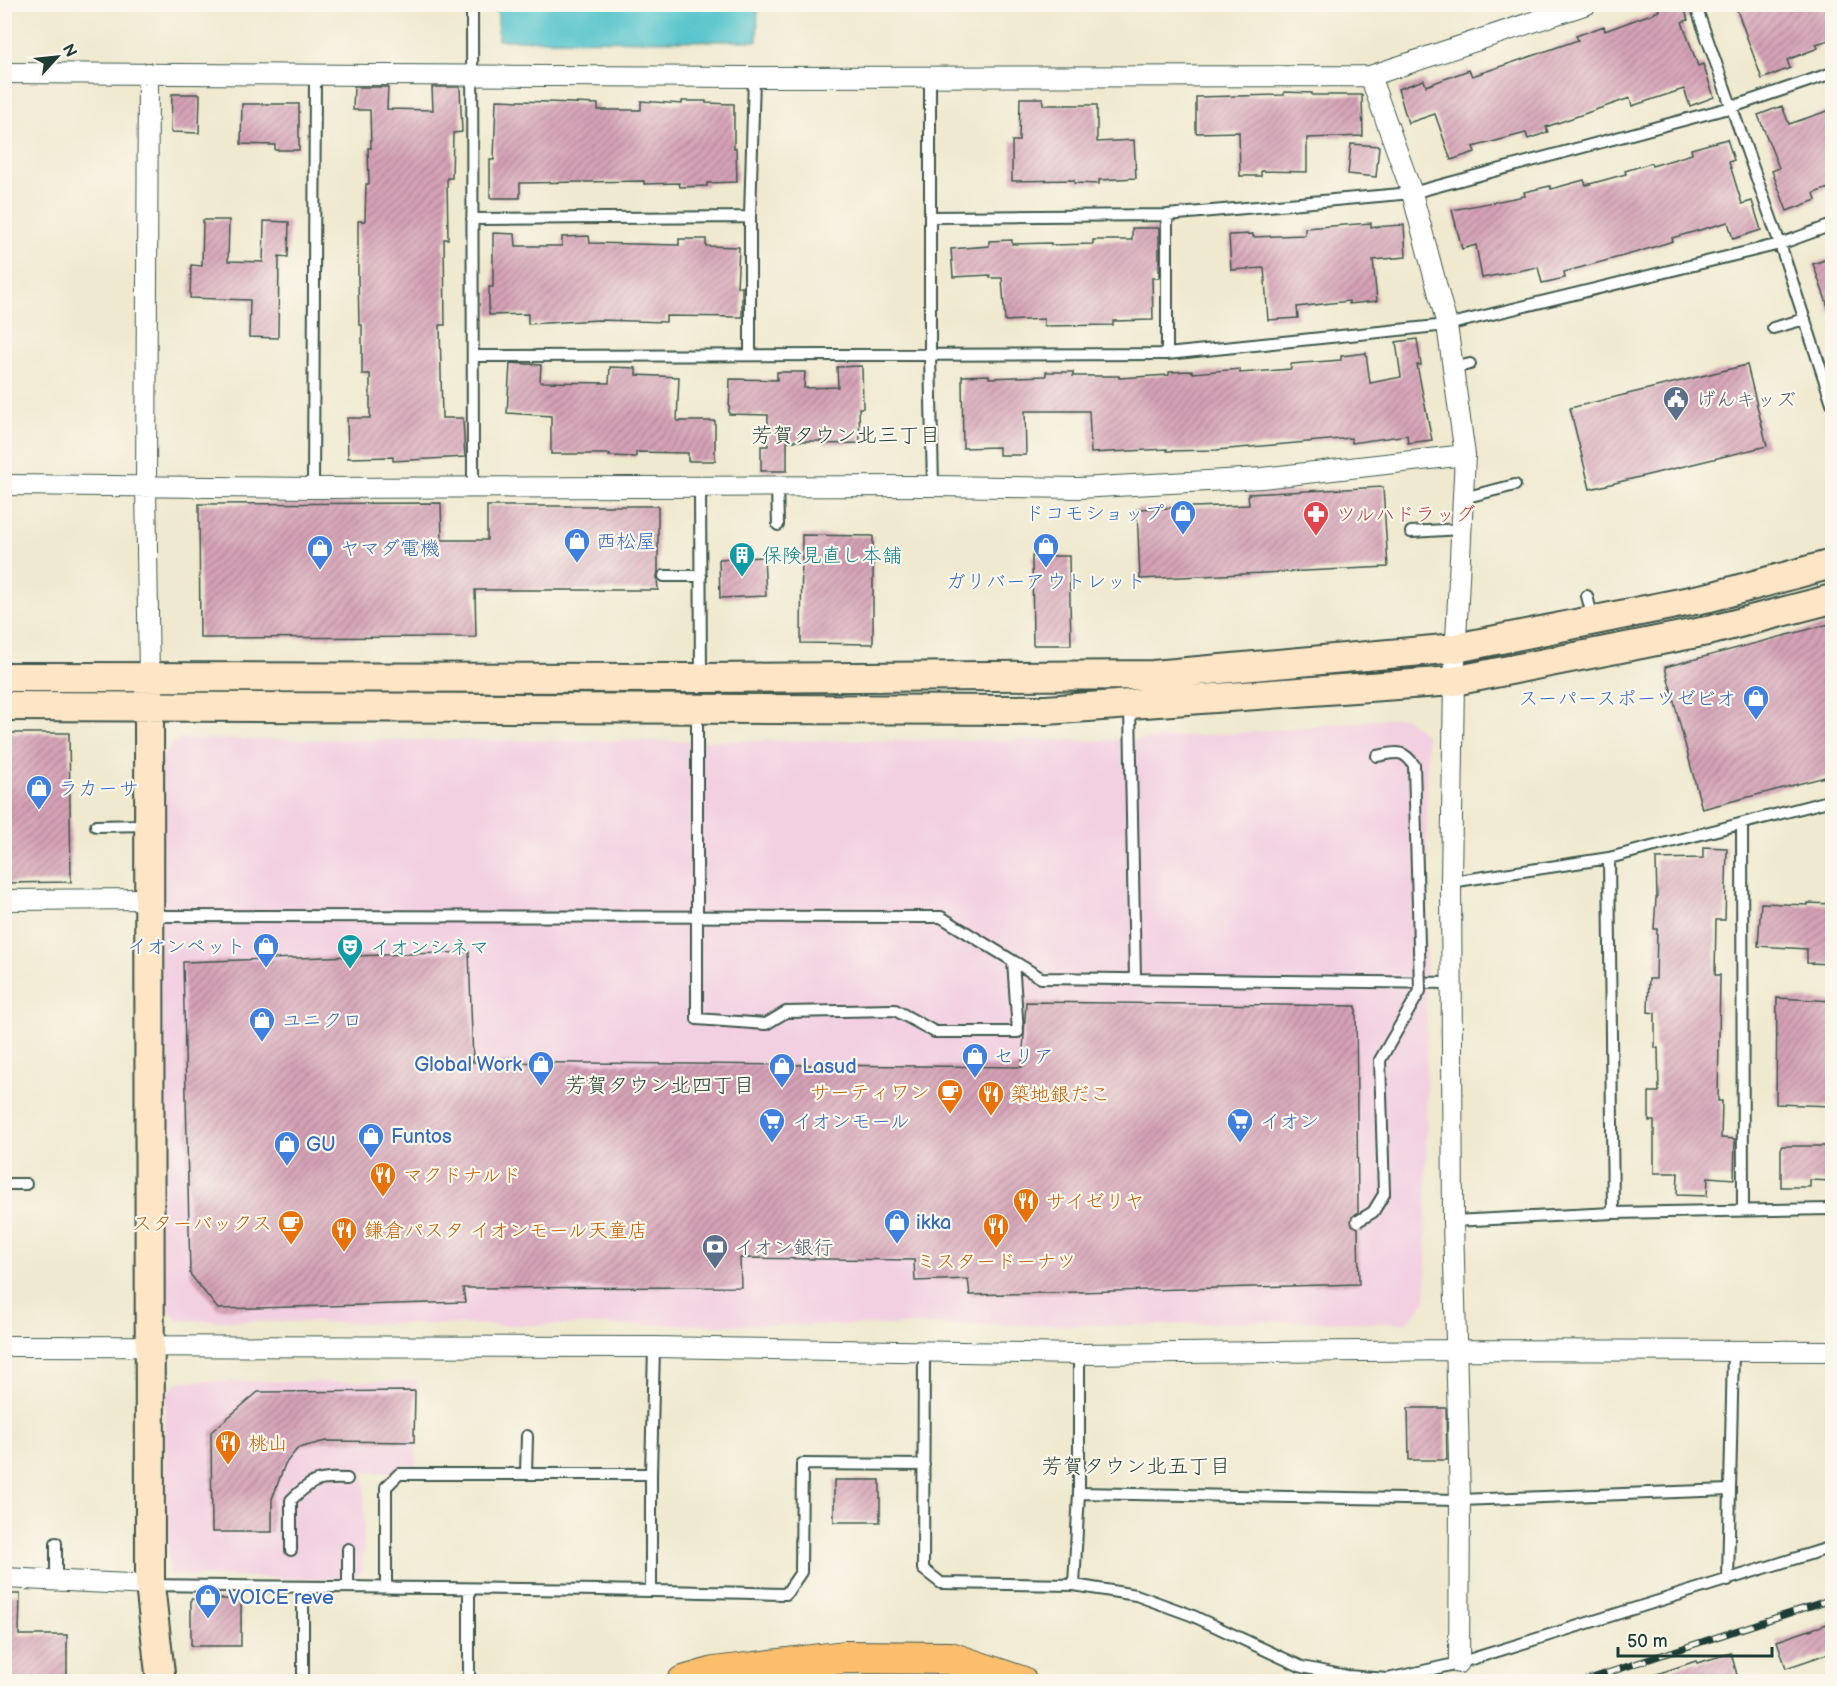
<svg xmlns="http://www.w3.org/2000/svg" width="1837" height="1686" viewBox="0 0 1837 1686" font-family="'Balsamiq Sans','Klee One',sans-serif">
<defs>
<pattern id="building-hatch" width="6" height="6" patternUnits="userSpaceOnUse" patternTransform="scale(1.5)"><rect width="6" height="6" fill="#d5a1b6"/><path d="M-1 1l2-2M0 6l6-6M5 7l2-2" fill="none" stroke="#ac8495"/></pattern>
</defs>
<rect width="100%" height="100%" fill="#fbf7ec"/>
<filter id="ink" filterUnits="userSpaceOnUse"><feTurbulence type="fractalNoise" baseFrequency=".0167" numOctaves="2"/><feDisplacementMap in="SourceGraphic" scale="12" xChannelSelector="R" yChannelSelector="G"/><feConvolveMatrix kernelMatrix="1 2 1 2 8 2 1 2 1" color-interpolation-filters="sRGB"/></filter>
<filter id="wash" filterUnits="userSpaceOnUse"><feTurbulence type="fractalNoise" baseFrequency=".008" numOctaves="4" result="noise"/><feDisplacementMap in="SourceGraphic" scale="24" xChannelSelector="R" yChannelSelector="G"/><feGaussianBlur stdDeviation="1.35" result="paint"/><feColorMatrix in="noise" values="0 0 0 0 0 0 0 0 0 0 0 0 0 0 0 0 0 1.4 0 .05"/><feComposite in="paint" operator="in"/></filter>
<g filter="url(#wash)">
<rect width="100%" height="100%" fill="#efe9cf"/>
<path fill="#f2cfe1" d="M1405 717 1427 736 1426 1302 1406 1323 1260 1321 1165 1325H499L178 1320 157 1299 159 759 178 739 670 741 1141 740 1262 731Z
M417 1380 416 1472H365L363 1570 352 1580 169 1575 165 1497 166 1394 179 1381 347 1382Z"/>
<path fill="#57c5cc" stroke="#3b8180" stroke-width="1.5" d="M498 5H758L757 41 498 40Z"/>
<g id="blocks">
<path fill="url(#building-hatch)" d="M1657 4H1683L1688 20 1682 22 1698 66 1703 64 1714 97 1690 106 1684 89 1632 106 1630 98 1546 127 1548 132 1528 139 1526 133 1473 147 1475 152 1451 160 1435 114 1408 123 1398 89 1424 80 1426 86 1469 70 1472 76 1511 63 1578 40 1576 36 1604 26 1605 31 1659 11Z
M1753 4H1833V39L1816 44 1818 48 1787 60 1790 68 1762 79 1737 10Z
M354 87H388L387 109 433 110 432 87H460L462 132 453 133 452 178H447L448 239H444L445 325H440L442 418H463L465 457 393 461V457L348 458 347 418H370V374H362V325H359L358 278V221H365L366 184H369L368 148H371L370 110H353Z
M1284 92 1312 93V95H1362L1363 136 1307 138V172L1261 171V176H1240L1239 132 1196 133V97L1284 95Z
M172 94H200L199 133 171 132Z
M1020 98H1043V105H1097V142L1134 140 1136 178 1099 180V184L1074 183V180L1012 181V141H1019Z
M496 100 598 104V110H641V101L682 104V101H706V103L734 104V148H736L737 182 707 183V186L680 187 679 183 644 184V181L520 183V198H490V160H494Z
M242 104H299V150H275V145L241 144Z
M1782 106 1789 124 1833 109 1832 187 1814 193 1816 200 1787 211 1772 171 1779 168 1758 115Z
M1727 139 1734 160 1729 162 1742 204 1752 201 1761 230 1733 239 1728 222 1672 238 1673 241 1638 252 1564 272 1565 278 1542 283 1538 267 1482 278 1476 245 1462 249 1452 210 1525 196 1524 192 1550 186 1551 189 1584 180 1586 185 1626 174 1625 171 1651 163 1652 166 1692 154 1691 149Z
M1351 144 1379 146 1376 177 1348 174Z
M203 220H229L228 261 263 262 264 221 289 222 288 257 279 256 278 338 249 337 250 300 190 298 191 265 202 266Z
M1371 223V227L1404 225 1406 257 1373 260 1377 301 1349 304V301L1297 307 1298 318 1268 320 1264 268 1231 270 1229 235 1253 234V237L1305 235V228Z
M1132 228H1159V278H1152L1153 320 1113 321V325L1044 326V319L1005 321 1002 278H990V275L953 277 951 249 989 246V241L1012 240V244L1051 243V245L1093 244V240H1132Z
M493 233 515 234 516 246H562V237L589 236 590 243 679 245V239H706V246L739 247 737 287H742V317L666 316V322L599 320 528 324V314L489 315V287H493Z
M1833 257V311L1830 312 1813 264Z
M1417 339 1421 365H1417L1432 440 1408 443 1407 435 1352 443 1351 438 1217 450 1167 451V449L1091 453 1089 411H1025L1026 455H999V447L963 448 962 376 989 375V378L1046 376V372H1073V376H1119V378L1169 375V372L1192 371 1193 373 1240 369V373L1291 369V364L1341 360V356L1366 353 1370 383 1401 377 1396 342Z
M510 363 541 365 540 382 609 383 610 367 636 368V375L679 377 677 421H715V461H688V453L636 452V457L609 456 610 454H551V416L507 413Z
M1747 365 1767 446 1590 489 1570 408Z
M862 366 863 408H859L860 443 824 444V441H787V471H761V446H768V415L729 414 730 379 777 380V372H805L804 388 838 387 837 367Z
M1383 487 1388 567 1140 579 1137 509 1249 505 1248 494Z
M441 503 442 540H487V506H658V571L657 577 658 590H475L476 637 200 638 199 504Z
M802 535 873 536V644L801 643Z
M1032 556H1069L1071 645H1033Z
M764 557 766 596 720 598 719 559Z
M1833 623V775L1702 809 1665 667Z
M4 733H69L71 882 4 883Z
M1703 847 1727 848 1725 920H1716L1715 975H1720L1718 1101H1722L1721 1138 1735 1139 1734 1179 1708 1177 1707 1196 1677 1195 1678 1173H1654V1121H1649V1092H1659L1658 1048H1655V1013L1648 1012 1649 979H1656L1657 929H1654L1656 898H1657L1656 859 1703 858Z
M1761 903 1808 905V903L1833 904V964L1807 963V949L1758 946Z
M469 952 473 1062 1022 1067 1026 1002 1356 1006 1358 1212 1352 1217 1351 1221 1352 1225 1358 1228 1359 1284 970 1295 968 1279 915 1281 914 1260 740 1258 741 1287 463 1288 465 1302 218 1309 190 1274 183 962Z
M1777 998 1833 1001V1106L1776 1104Z
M1781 1146H1833V1181L1810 1180V1187H1781Z
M415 1391 414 1442 326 1441 298 1448 285 1464 272 1499V1532H212L211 1432 258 1392Z
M1408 1408H1446L1447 1460H1409Z
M834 1480H880V1522H834Z
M4 1594H20L19 1635H67V1682H4Z
M191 1599H241V1646H191Z
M1833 1622V1652L1786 1668 1777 1641Z
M1731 1653 1739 1682H1646L1645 1678 1696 1661 1697 1663Z"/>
</g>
</g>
<g filter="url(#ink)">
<use href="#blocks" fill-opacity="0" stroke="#3e574b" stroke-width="1.5"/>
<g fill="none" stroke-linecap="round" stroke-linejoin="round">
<g stroke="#3e574b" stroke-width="14">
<path id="lane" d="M472 4 473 487
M1695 4 1780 244 1832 403
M930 77V355L933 486
M1167 215V354
M931 217 1167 215 1412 193 1732 107 1832 73
M472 219 750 217
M1773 328 1805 319
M750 355V217L754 77
M474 356 1167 354 1447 325 1780 244 1832 225
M1453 368 1470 364
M777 486 778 525
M700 487 701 678
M313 488 315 75
M1463 498 1515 485
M1411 532 1461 529
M664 576H701
M1587 596 1593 619
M1130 707 1135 979
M697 709V1019L766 1024 786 1012 895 1010 935 1032H1018L1013 961
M1377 756C1396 753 1402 748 1414 765L1418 905
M1742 824 1743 1211
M96 826 147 825
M1609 858 1613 1213
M1451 882 1609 858 1832 800
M150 916 941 917 1041 978 1452 983
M4 1184H26
M1453 1221 1613 1213 1832 1209
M924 1352 923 1569 941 1583 1074 1585 1136 1595 1191 1615 1302 1667 1347 1676 1388 1679 1459 1663 1832 1547
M526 1474 527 1436
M1079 1493 1460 1500 1729 1490
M56 1543V1580
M348 1549V1587
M291 1550V1500C313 1479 317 1478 347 1479
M1728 1581 1733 1351
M152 1585C364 1588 575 1588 786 1594L801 1572 802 1464 924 1465
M1074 1585 1079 1493V1354
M303 1587V1680L305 1682
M386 1587V1487L399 1474H651
M651 1590V1474L654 1347
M467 1682 469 1680V1590"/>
</g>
<g stroke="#3e574b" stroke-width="22">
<path id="street" d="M4 73 754 77 1370 76 1587 4
M148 73 146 486 149 677
M1370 76 1412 193 1447 325 1465 455 1454 681 1451 882 1453 1221 1460 1500 1459 1663
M4 485 313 488 933 486 1079 488 1262 478 1465 455
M4 900 149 899
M4 1346 654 1347 1079 1354 1457 1350 1832 1351
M4 1578 150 1585"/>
</g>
<g stroke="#3e574b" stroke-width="32">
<path id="secondary" d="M4 677 701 678 1153 675 1456 648 1710 597 1832 564
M149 688 150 1585 161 1682
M4 706 1046 710 1454 681 1712 630 1832 599"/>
</g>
<g stroke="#3e574b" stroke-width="34">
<path id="primary" d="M683 1682 714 1673 845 1657 950 1658 1021 1682"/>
</g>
<use href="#lane" stroke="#fff" stroke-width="10"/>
<use href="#street" stroke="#fff" stroke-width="20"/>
<use href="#secondary" stroke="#fde5c5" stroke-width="28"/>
<use href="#primary" stroke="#fabe6d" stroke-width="32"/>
<g stroke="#1f3d34" stroke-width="7">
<path id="rail" d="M1580 1682 1832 1599"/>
</g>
<use href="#rail" stroke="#fbf7ec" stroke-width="4.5" stroke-dasharray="14" stroke-linecap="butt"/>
<g stroke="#3e574b" stroke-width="14" stroke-linecap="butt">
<path id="lane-bridge" d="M1358 1221 1373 1212 1384 1194 1380 1060 1420 991 1418 905"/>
</g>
<use href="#lane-bridge" stroke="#fff" stroke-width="10"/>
</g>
</g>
<defs>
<g id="civic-pin" transform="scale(1.35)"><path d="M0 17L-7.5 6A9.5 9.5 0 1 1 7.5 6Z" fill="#5c6f8a" stroke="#fbf7ec"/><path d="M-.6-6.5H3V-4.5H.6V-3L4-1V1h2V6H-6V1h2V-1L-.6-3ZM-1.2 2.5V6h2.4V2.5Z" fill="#fff"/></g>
<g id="shop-pin" transform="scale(1.35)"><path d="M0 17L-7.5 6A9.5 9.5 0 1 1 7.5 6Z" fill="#3f7fe0" stroke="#fbf7ec"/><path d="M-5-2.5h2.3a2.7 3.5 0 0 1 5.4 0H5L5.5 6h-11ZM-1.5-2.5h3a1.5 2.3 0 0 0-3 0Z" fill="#fff"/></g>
<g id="pharmacy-pin" transform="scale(1.35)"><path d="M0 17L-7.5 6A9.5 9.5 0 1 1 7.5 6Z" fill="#e0444e" stroke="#fbf7ec"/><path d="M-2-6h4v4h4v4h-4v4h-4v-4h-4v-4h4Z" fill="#fff"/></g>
<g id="building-pin" transform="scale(1.35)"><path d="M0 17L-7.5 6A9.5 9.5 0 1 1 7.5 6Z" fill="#0f9aa8" stroke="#fbf7ec"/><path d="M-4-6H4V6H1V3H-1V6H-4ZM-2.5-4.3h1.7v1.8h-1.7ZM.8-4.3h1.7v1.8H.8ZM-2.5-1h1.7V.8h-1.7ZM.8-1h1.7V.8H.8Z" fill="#fff"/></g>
<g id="theatre-pin" transform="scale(1.35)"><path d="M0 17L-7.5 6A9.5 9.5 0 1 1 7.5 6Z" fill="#0f9aa8" stroke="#fbf7ec"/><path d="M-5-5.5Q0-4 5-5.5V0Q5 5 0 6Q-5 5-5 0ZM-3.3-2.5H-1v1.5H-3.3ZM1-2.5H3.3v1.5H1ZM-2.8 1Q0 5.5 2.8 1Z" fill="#fff"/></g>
<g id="cafe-pin" transform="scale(1.35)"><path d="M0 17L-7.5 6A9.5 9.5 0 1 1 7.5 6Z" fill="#e8710a" stroke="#fbf7ec"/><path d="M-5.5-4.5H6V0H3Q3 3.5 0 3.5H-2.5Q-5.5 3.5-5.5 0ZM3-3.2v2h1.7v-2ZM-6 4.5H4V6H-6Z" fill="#fff"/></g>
<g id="restaurant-pin" transform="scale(1.35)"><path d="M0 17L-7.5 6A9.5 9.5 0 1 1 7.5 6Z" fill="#e8710a" stroke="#fbf7ec"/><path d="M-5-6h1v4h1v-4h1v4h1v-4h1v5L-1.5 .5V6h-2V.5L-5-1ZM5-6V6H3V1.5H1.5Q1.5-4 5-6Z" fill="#fff"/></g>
<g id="supermarket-pin" transform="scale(1.35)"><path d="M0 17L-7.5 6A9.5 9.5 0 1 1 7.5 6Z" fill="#3f7fe0" stroke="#fbf7ec"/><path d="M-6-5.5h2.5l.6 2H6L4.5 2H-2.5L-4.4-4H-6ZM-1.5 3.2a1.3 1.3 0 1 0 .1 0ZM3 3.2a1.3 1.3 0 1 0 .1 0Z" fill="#fff"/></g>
<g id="bank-pin" transform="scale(1.35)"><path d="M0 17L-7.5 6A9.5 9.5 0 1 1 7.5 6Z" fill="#5c6f8a" stroke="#fbf7ec"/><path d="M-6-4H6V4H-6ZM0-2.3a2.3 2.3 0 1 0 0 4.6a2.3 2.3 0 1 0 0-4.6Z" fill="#fff"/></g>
</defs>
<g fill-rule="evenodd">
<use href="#civic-pin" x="1676" y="399"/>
<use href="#shop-pin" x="1183" y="513"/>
<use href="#pharmacy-pin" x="1316" y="514"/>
<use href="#shop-pin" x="577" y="541"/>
<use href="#shop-pin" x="1046" y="546"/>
<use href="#shop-pin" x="320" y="548"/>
<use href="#building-pin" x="742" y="555"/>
<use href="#shop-pin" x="1756" y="698"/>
<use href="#shop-pin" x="39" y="788"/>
<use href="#shop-pin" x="266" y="946"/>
<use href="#theatre-pin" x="350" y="947"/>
<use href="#shop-pin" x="262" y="1020"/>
<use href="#shop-pin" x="975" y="1056"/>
<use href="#shop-pin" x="541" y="1064"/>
<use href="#shop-pin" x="782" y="1066"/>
<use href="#cafe-pin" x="950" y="1092"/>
<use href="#restaurant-pin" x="991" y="1094"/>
<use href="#supermarket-pin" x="772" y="1121"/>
<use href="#supermarket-pin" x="1240" y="1121"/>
<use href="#shop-pin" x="371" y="1136"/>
<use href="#shop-pin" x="287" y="1144"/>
<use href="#restaurant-pin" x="383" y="1175"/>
<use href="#restaurant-pin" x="1026" y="1201"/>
<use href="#shop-pin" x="897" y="1222"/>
<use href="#cafe-pin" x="291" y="1223"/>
<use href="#restaurant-pin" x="996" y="1226"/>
<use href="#restaurant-pin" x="344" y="1230"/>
<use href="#bank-pin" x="715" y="1247"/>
<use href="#restaurant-pin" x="228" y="1443"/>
<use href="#shop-pin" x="208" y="1597"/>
</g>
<g text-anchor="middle" stroke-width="4.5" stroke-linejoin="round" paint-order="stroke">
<g font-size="20" fill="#4e5e75" stroke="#fbf7ec" text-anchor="start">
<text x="1696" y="406">げんキッズ</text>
<text x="734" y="1254">イオン銀行</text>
</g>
<g font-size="20" fill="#366cbe" stroke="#fbf7ec" text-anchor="start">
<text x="1164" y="520" text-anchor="end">ドコモショップ</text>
<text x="596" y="548">西松屋</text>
<text x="340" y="555">ヤマダ電機</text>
<text x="1046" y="588" text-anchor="middle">ガリバーアウトレット</text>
<text x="1736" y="705" text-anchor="end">スーパースポーツゼビオ</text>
<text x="58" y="795">ラカーサ</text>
<text x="246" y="953" text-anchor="end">イオンペット</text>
<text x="282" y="1027">ユニクロ</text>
<text x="994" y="1063">セリア</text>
<text x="522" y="1071" text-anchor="end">Global Work</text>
<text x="802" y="1073">Lasud</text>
<text x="792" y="1128">イオンモール</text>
<text x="1260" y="1128">イオン</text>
<text x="391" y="1143">Funtos</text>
<text x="306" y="1151">GU</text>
<text x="916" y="1229">ikka</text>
<text x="228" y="1604">VOICE reve</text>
</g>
<g font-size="20" fill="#be3a42" stroke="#fbf7ec" text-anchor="start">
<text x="1336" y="521">ツルハドラッグ</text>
</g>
<g font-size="20" fill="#0d838f" stroke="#fbf7ec" text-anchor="start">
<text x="762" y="562">保険見直し本舗</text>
<text x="370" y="954">イオンシネマ</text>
</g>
<g font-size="20" fill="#c56008" stroke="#fbf7ec" text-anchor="start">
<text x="930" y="1099" text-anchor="end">サーティワン</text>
<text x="1010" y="1101">築地銀だこ</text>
<text x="403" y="1182">マクドナルド</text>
<text x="1046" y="1208">サイゼリヤ</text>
<text x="272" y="1230" text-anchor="end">スターバックス</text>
<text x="364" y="1237">鎌倉パスタ イオンモール天童店</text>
<text x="996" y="1268" text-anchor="middle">ミスタードーナツ</text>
<text x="248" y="1450">桃山</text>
</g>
<g font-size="21" fill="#1f3d34" stroke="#fbf7ec">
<text x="846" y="442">芳賀タウン北三丁目</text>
<text x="660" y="1092">芳賀タウン北四丁目</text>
<text x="1136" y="1473">芳賀タウン北五丁目</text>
</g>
</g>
<rect width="1837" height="1686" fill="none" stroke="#fbf7ec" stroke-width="24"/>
<g transform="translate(57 57) rotate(63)" stroke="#fbf7ec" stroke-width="4.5" paint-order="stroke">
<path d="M0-4.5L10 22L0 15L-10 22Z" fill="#1f3d34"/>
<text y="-9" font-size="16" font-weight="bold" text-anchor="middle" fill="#1f3d34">N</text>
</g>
<path d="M1618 1647v9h154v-9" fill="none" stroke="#1f3d34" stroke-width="3"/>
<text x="1627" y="1647" font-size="18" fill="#1f3d34" stroke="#fbf7ec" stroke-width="4.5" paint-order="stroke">50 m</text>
</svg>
